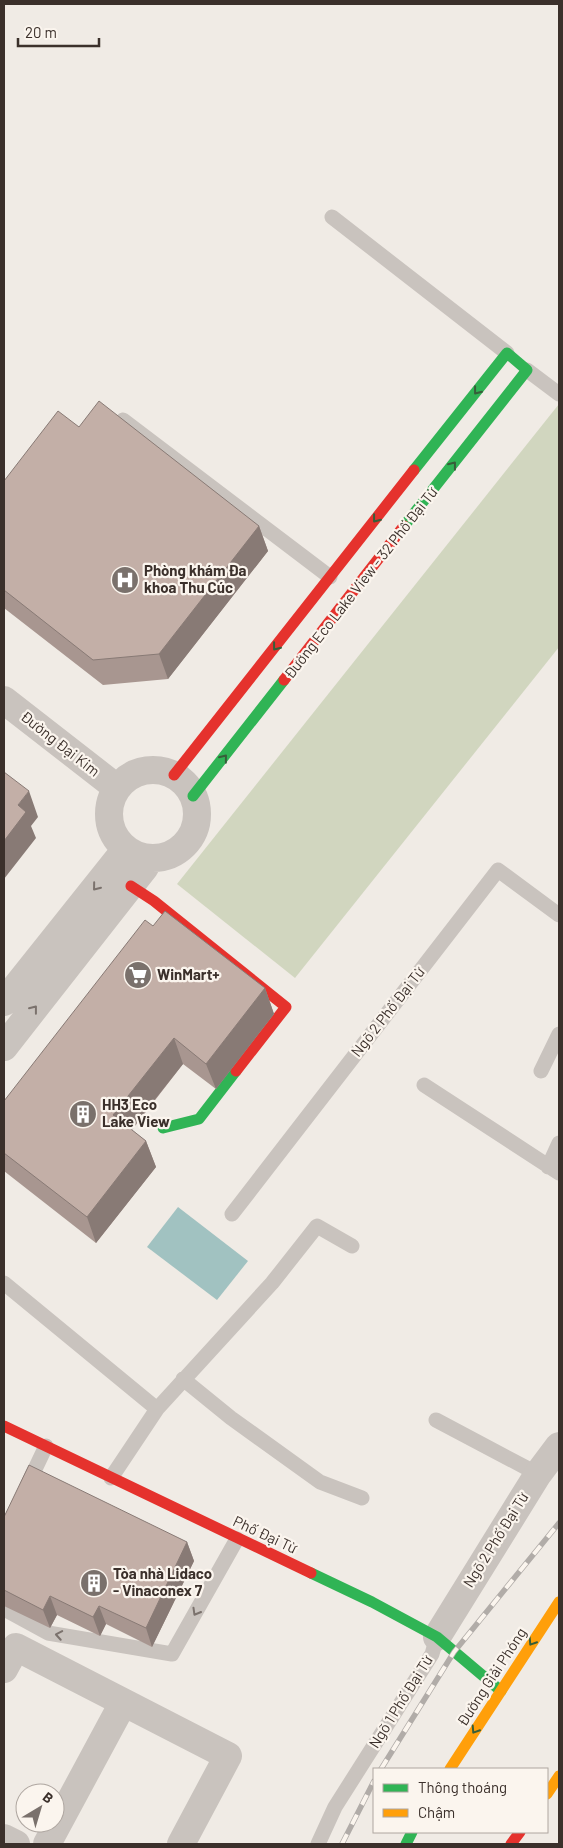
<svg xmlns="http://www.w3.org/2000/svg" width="563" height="1848" viewBox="0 0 563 1848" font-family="Barlow,sans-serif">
<rect width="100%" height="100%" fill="#f0ebe5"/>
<path fill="#d1d6bf" d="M559 404V647L295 978 177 884Z"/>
<path fill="#a1c2c1" d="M178 1207 248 1261 217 1300 147 1247Z"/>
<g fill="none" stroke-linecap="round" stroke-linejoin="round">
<path stroke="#c9c3be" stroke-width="15" d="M332 217 507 353
M527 370 559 394
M123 420 330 577
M541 1071 559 1034
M424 1085 559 1173
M548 1167 559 1143
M232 1214 498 870 559 915
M4 1283 157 1409
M183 1379 231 1418 320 1482 362 1498
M436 1420 538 1474
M111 1478 157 1409 272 1283 317 1226 352 1246
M27 1486 46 1446
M4 1609 48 1633 172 1654 237 1539
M318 1844 335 1807 432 1654 437 1637"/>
<path stroke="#c9c3be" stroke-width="28" d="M4 700 117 788
M109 814a44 44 0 1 1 88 0a44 44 0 1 1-88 0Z
M4 1002 126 849
M4 1047 145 867
M437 1637 538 1474 559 1446
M4 1669 16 1647 228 1756 181 1844
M4 1838 16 1844
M47 1844 123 1703"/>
<path stroke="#30b455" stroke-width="11" d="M404 526 527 370 507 353 414 470
M193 796 284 680
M163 1128 199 1119 236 1071
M311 1573 372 1602 437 1637 501 1691
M406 1844 412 1832"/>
<path stroke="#ff9f0a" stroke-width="11" d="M450 1769 559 1602
M547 1794 559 1776"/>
<path stroke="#e5322d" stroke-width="11" d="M284 680 404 526
M174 775 414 470
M131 886 154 901 286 1007 236 1071
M4 1426 311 1573
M511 1844 520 1832"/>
<g stroke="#b1aca8" stroke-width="5.5">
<path id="rail" d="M381 1769 454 1652 559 1523
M342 1844 374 1781"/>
</g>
<use href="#rail" stroke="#fbf5ee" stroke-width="4" stroke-dasharray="11" stroke-linecap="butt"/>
</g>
<path fill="#a89690" d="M79 427 259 526 268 551 168 679 103 685 4 608V481Z
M153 926 265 988 274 1014 216 1089 183 1064 132 1130 146 1141 156 1167 96 1243 4 1171V1101Z
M4 1517 187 1542 194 1561 152 1647 106 1624 100 1636 57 1615 50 1628 4 1606Z"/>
<path fill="#887a75" d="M259 526 268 551 168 679 159 654Z
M29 791 38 817 31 826 36 838 4 879V841L18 805Z
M265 988 274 1014 216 1089 206 1064Z
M174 1038 183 1064 122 1141 113 1115Z
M146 1141 156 1167 96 1243 87 1217Z
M187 1542 194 1561 152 1647 146 1628Z
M50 1596 57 1615 50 1628 43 1610Z
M99 1606 106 1624 100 1636 93 1617Z"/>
<path fill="#c3afa7" stroke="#887a75" d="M99 401 259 526 159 654 93 660 4 590V481L58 411 79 427Z
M4 772 29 791 18 805 26 812 4 841Z
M165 911 265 988 206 1064 174 1038 113 1115 146 1141 87 1217 4 1153V1101L145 920 153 926Z
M29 1465 187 1542 146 1628 99 1606 93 1617 50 1596 43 1610 4 1590V1517Z"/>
<defs><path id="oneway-chevron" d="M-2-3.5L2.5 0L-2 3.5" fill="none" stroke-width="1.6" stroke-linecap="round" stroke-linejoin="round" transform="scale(1.25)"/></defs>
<g stroke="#375e3a">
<use href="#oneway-chevron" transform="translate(477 391) rotate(128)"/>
<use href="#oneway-chevron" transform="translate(453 465) rotate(-52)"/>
<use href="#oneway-chevron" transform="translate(376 519) rotate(128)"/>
<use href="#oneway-chevron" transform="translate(276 647) rotate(128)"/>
<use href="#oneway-chevron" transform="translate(224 758) rotate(-51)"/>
<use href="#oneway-chevron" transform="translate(532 1642) rotate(123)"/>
<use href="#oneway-chevron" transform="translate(475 1730) rotate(123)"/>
</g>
<g stroke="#7b726d">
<use href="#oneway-chevron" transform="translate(96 887) rotate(129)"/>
<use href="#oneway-chevron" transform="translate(34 1009) rotate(-52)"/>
<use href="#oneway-chevron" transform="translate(196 1612) rotate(120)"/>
<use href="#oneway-chevron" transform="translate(59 1635) rotate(-170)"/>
</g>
<defs>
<g id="hospital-disc" transform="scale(1.4375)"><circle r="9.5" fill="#7a716c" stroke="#fbf5ee"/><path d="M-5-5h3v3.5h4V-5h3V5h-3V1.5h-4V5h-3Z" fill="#fff"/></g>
<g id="supermarket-disc" transform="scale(1.4375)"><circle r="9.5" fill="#7a716c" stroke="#fbf5ee"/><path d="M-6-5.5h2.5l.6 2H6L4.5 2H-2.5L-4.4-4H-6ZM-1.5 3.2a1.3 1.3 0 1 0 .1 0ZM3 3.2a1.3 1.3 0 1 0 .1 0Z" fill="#fff"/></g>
<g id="building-disc" transform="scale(1.4375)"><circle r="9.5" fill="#7a716c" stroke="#fbf5ee"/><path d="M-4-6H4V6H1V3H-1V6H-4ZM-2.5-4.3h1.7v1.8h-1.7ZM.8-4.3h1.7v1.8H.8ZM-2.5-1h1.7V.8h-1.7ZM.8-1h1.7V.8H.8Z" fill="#fff"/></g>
</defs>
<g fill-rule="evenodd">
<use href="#hospital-disc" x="125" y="580"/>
<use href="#supermarket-disc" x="138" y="975"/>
<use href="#building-disc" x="83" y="1114"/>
<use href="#building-disc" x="94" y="1583"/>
</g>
<g text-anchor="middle" stroke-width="4.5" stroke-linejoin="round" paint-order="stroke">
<g font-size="15" font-weight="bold" fill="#3b302b" stroke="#fbf5ee" text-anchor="start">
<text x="144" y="576">Phòng khám Đa<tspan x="144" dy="17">khoa Thu Cúc</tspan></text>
<text x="157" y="980">WinMart+</text>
<text x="102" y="1110">HH3 Eco<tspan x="102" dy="17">Lake View</tspan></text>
<text x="113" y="1579">Tòa nhà Lidaco<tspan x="113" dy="17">- Vinaconex 7</tspan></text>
</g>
<g font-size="15" fill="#3b302b" stroke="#fbf5ee">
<text transform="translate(361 583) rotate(-52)" y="5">Đường Eco Lake View - 32 Phố Đại Từ</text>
<text transform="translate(60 744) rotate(38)" y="5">Đường Đại Kim</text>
<text transform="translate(388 1012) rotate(-52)" y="5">Ngõ 2 Phố Đại Từ</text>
<text transform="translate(265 1535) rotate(25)" y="5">Phố Đại Từ</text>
<text transform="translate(496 1540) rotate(-58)" y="5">Ngõ 2 Phố Đại Từ</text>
<text transform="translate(492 1677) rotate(-57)" y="5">Đường Giải Phóng</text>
<text transform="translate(401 1702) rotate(-58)" y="5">Ngõ 1 Phố Đại Từ</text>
</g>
</g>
<rect width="563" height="1848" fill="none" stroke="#3b302b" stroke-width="10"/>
<rect x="373" y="1768" width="175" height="65" fill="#fbf5ee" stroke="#aea6a0"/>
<rect x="383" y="1784" width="25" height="8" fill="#30b455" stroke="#aea6a0"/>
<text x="418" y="1793" font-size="15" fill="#3b302b">Thông thoáng</text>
<rect x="383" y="1809" width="25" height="8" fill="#ff9f0a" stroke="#aea6a0"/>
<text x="418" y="1818" font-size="15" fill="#3b302b">Chậm</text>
<g transform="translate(40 1808) rotate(38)"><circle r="24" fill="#fbf5ee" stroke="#aea6a0"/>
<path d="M0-4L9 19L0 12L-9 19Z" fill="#7a716c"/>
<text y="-8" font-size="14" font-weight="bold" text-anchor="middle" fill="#3b302b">B</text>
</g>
<path d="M18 38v8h81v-8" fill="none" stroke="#3b302b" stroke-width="2.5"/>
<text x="25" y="38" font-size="15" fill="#3b302b" stroke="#fbf5ee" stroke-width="4" paint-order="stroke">20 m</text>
</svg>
